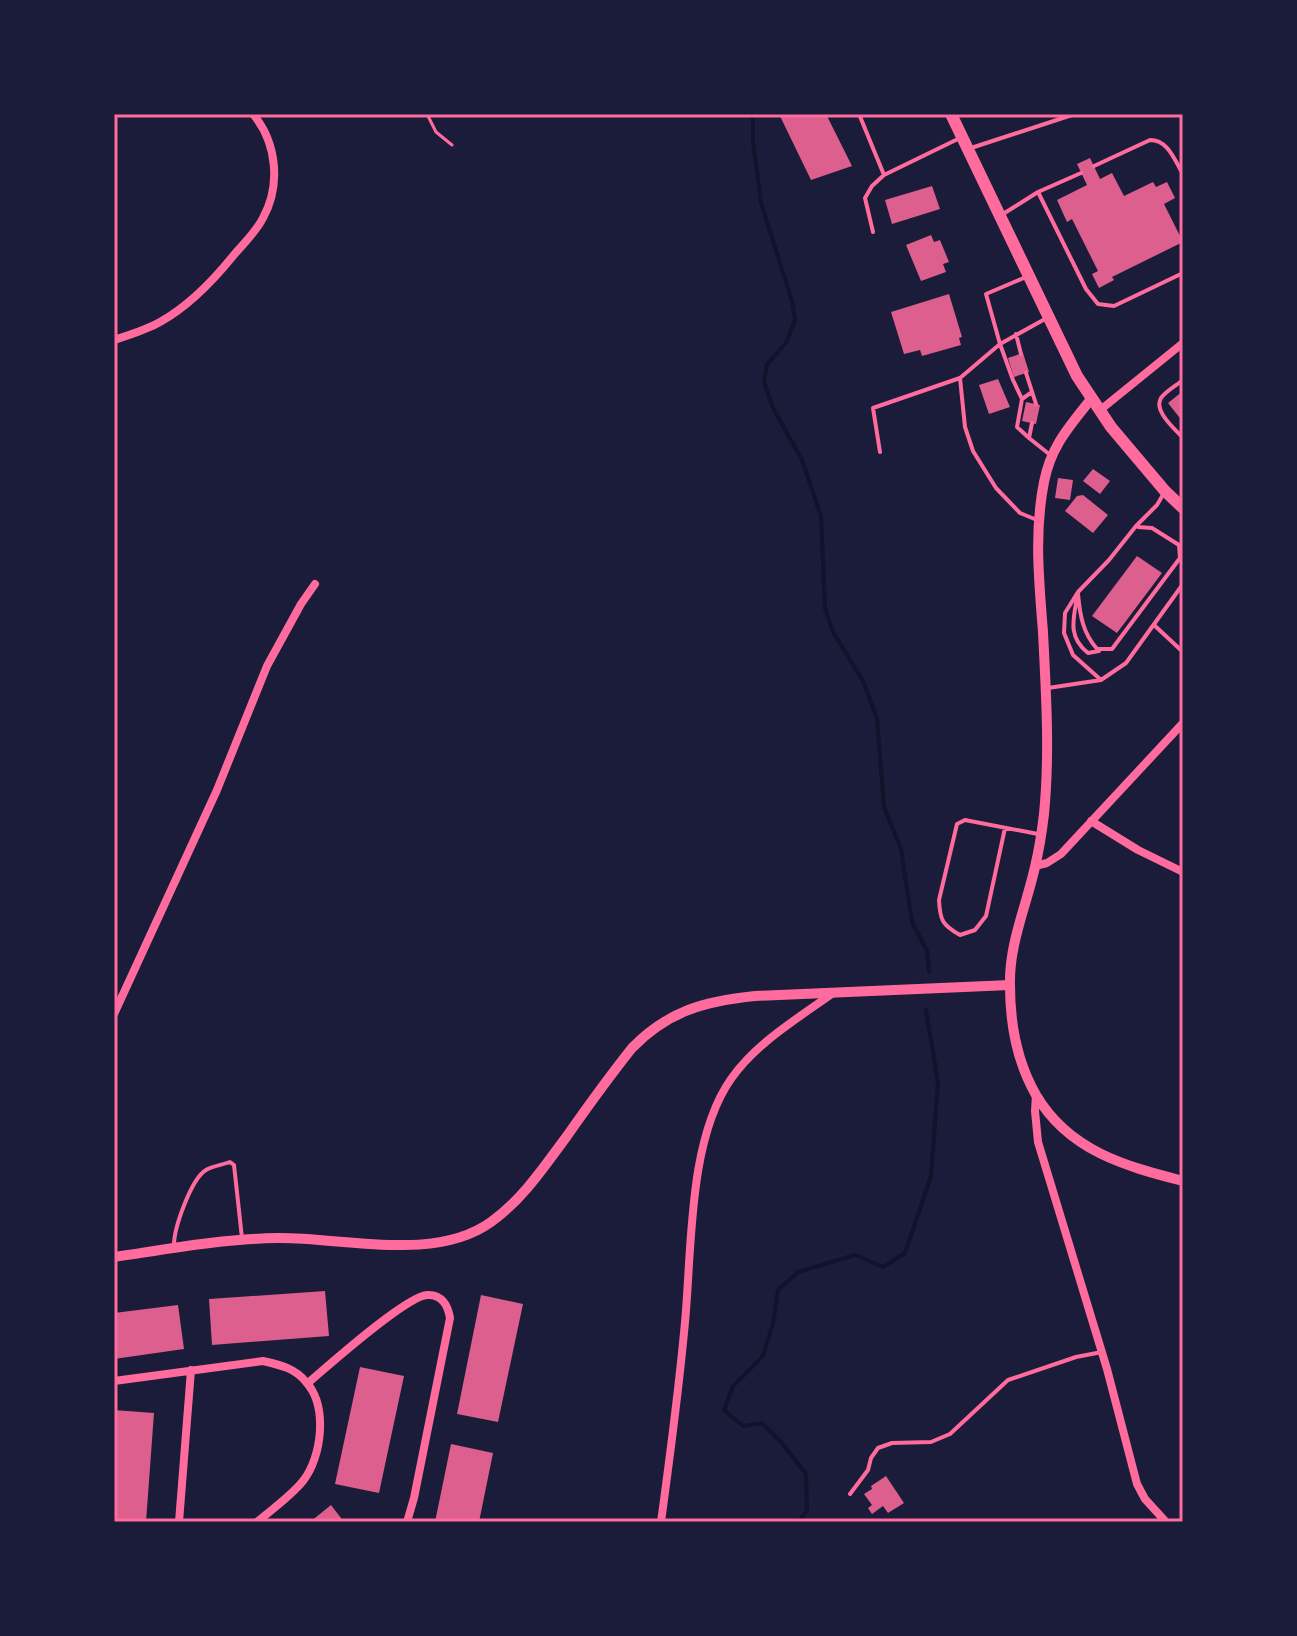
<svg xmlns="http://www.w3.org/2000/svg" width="1297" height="1636" viewBox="0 0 1297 1636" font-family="'Source Serif 4',serif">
<rect width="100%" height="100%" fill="#1b1b3a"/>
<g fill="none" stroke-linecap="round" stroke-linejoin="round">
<path stroke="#12122b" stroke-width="4" d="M753 114V141L761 203 792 301 795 320 786 343 767 364 764 382 773 408 802 460 821 516 825 608 833 632 863 681 877 718 884 807 901 849 912 922 927 951 929 972
M799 1522 807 1510 806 1474 781 1442 762 1423 743 1426 724 1410 733 1386 763 1356 773 1323 778 1290 798 1272 855 1255 883 1267 905 1253 931 1176 938 1082 926 1010"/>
</g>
<path fill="#dd5f8e" d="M779 114H826L852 166 811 180Z
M1090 158 1100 179 1112 173 1124 196 1153 182 1156 187 1167 182 1175 198 1164 204 1183 242 1112 277 1114 280 1099 288 1092 274 1098 271 1072 219 1067 222 1057 200 1087 185 1077 164Z
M932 186 940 209 892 224 885 200Z
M931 235 934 242 940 240 949 262 943 264 946 272 921 281 906 245Z
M949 294 962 337 959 338 961 345 922 356 920 350 904 354 891 312Z
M1023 353 1029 372 1014 377 1008 358Z
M998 379 1010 407 989 414 979 385Z
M1183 391V422L1168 403Z
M1026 402 1040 405 1036 424 1022 421Z
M1093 469 1110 481 1100 494 1083 481Z
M1058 478 1073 480 1070 500 1055 498Z
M1083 495 1108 515 1093 533 1065 511 1077 496Z
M1137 556 1162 573 1117 633 1092 616Z
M325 1291 329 1336 212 1345 209 1299Z
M481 1295 523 1304 498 1422 457 1414Z
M178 1305 184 1349 114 1359V1313Z
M360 1367 404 1376 379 1493 335 1484Z
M114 1410 154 1413 146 1522H114Z
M451 1444 493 1453 479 1522H435Z
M886 1476 904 1503 888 1513 883 1506 872 1514 868 1508 872 1505 864 1494 872 1489 871 1486Z
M331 1505 344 1522H310Z"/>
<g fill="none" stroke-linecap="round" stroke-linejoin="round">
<path stroke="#ff6b9d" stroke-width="3" d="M427 114 436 132 452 145"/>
<path stroke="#ff6b9d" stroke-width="4" d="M859 114 884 175
M971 148 1075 114
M1094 166 1150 140C1168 140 1174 159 1183 174
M1038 192 1081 173
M1003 214 1038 192 1086 289 1098 304 1114 306 1183 273
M873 232 865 198 872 186 884 175 960 138
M1026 277 986 294 1000 344 960 378 965 427 973 451 996 488 1020 513 1037 520
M1016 334 1021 354
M1026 373 1036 404
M1183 380C1177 385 1166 391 1161 398 1153 411 1175 429 1183 438
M1022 399 1013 380 1000 344 1045 319
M1032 423 1029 438 1049 454
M1029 438 1017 427 1022 399 1032 392
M880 452 873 408 960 378
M1164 493 1157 505 1136 526 1109 560 1078 592 1065 613 1064 633 1073 655 1101 680 1126 663 1183 584
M1078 594C1080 616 1083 633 1097 649H1112L1180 558 1179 545 1152 528 1138 527
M1077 598C1073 620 1068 637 1088 653L1099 651
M1154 625 1183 652
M1048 688 1101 680
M1005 828 986 916 975 930 960 935C942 925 940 920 939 900L957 824 965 820 1038 834
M174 1245C174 1228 191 1179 206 1170 212 1166 222 1165 230 1162L234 1165 242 1238
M850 1494 868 1470 871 1458 878 1448 892 1443 931 1442 950 1434 1008 1380 1076 1357 1102 1352"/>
<path stroke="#ff6b9d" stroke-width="8" d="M114 340C129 335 146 330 160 322 189 306 212 282 233 256 243 244 256 232 263 218 281 185 277 143 253 114
M1099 411 1183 343
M1091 821 1138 850 1183 872
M1035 866 1047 863 1061 854 1183 723
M114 1014 217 790 267 666 301 604 315 584
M1036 1095 1035 1111 1038 1142 1107 1369 1137 1484 1145 1499 1166 1522
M114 1381 263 1361C280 1365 295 1368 306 1382 328 1406 322 1457 303 1481 290 1497 272 1509 257 1522
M308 1383C329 1365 405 1297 427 1295 442 1294 448 1306 450 1318L414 1498 407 1522
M179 1522 191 1370
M661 1522C670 1456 679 1389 685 1322 692 1249 688 1140 731 1079 756 1043 797 1019 833 993"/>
<path stroke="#ff6b9d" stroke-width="10" d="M1091 399C1069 427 1051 446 1044 482 1034 532 1039 582 1043 632 1046 693 1050 753 1044 814 1042 831 1039 850 1035 867 1026 907 1009 944 1010 985 1010 1023 1017 1062 1036 1095 1069 1151 1125 1166 1183 1181
M114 1257C168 1249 222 1239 277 1238 343 1237 434 1263 491 1222 522 1200 544 1167 567 1136 588 1106 609 1077 632 1048 668 1011 705 1001 755 996L1010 985"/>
<path stroke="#ff6b9d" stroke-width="12" d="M951 114 1077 376 1111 427 1165 491 1183 508"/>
</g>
<rect width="1297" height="1636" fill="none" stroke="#1b1b3a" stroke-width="232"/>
<rect x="116" y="116" width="1065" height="1404" fill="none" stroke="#ff6b9d" stroke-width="3"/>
</svg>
